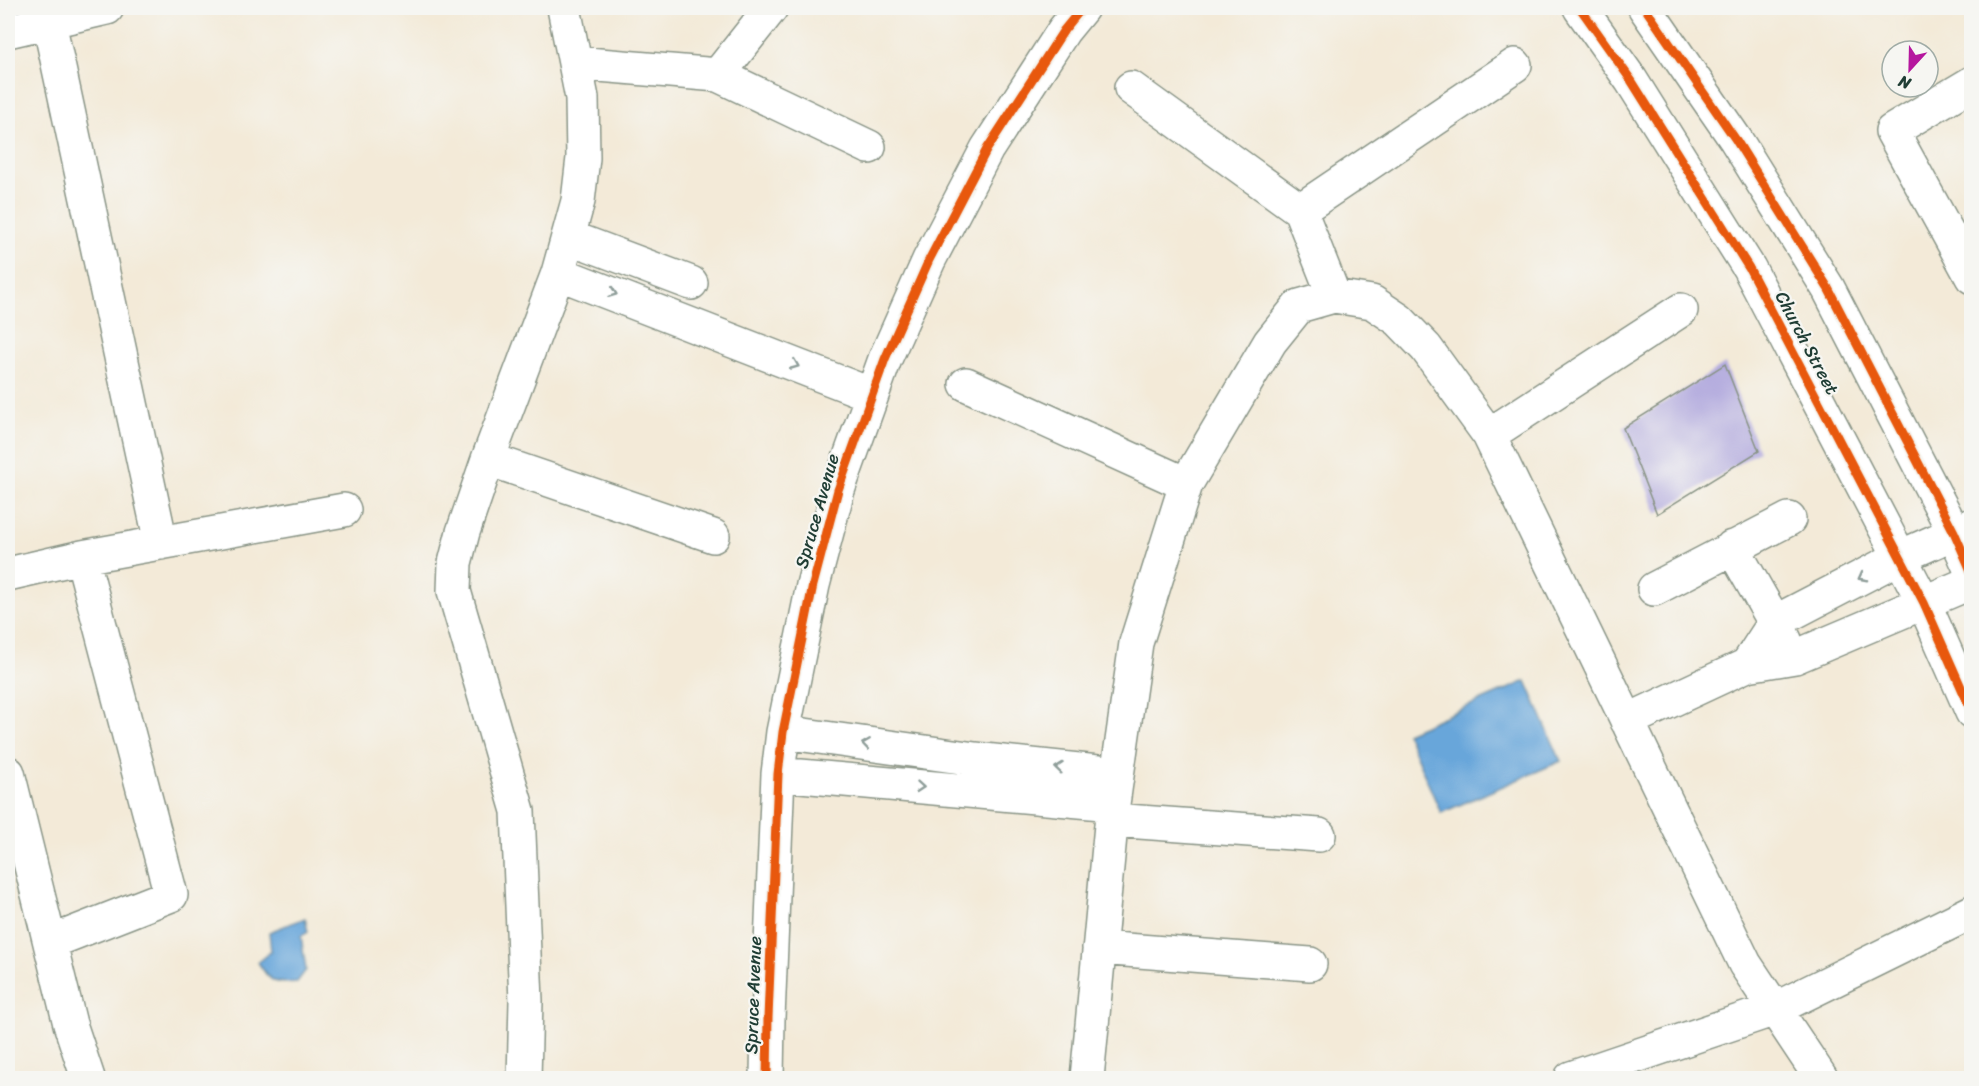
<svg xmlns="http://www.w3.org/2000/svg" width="1979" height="1086" viewBox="0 0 1979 1086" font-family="Sriracha,sans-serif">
<rect width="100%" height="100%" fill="#f6f6f2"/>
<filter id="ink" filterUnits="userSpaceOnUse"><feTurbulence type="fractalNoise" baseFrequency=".0167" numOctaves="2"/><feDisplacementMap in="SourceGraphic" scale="12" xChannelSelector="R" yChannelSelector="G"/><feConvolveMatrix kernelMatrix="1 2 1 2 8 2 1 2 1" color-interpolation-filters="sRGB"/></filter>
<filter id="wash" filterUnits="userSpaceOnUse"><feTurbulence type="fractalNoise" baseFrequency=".008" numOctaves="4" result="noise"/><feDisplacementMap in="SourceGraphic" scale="24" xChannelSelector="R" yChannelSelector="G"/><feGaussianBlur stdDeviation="1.35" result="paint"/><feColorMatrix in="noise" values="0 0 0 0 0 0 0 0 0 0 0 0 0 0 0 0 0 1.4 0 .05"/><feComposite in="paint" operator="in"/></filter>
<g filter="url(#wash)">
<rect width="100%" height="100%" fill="#f3ead8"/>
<path fill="#67a6da" stroke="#437287" stroke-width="1.5" d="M1526 681 1561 761 1441 813 1406 733Z
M305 918 308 932 301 936 306 970 297 982C274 985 269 981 258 962L271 951 269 932Z"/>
<g id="blocks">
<path fill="#b2aade" d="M1725 364 1759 451 1657 514 1623 428Z"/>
</g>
</g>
<g filter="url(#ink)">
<use href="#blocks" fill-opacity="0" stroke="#899486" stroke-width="1.5"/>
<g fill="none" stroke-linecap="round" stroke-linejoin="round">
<g stroke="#899486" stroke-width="36">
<path id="minor" d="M49 22 161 543
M8 31 107 8
M575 63 718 75 869 147
M718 75 771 8
M1972 83 1892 131 1972 277
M1131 88 1300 210 1334 296
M1300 210 1515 65
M569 237 691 283
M558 273 872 395
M966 384 1186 484
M1489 435 1681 310
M488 459 713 536
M1732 547 1785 640
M8 574 82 557 344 510
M1654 589 1789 519
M1747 665 1775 622 1900 557 1972 525
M1627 721 1747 665 1795 657 1972 582
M783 732 975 759 1117 774
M8 773 70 1024 88 1078
M778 774 1113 804
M1112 820 1319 835
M51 942 171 895 82 557
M1099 948 1310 964
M524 1078 526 1001 518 811 454 591 455 563 463 532 488 459 558 273 578 201 583 158 582 98 564 8
M767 1078 768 1018 778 774 783 732 813 585 838 490 885 359 929 260 987 149 1064 30 1082 8
M1087 1078 1113 804 1136 643 1186 484 1270 342 1299 306 1334 296 1372 302 1399 320 1426 348 1489 435 1745 964 1821 1078
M1571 1078 1775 1009 1972 912"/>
</g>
<g stroke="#899486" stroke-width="36">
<path id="major" d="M1580 8 1631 80 1749 268 1924 603 1972 712
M1645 8 1736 140 1828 288 1954 532 1972 573"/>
</g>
<use href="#minor" stroke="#fff" stroke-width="33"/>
<use href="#major" stroke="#fff" stroke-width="33"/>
<g stroke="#f6f6f2" stroke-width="13">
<path id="cycleway" d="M1580 8 1631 80 1749 268 1924 603 1972 712
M1645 8 1736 140 1828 288 1954 532 1972 573
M767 1078 768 1018 778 774 783 732 813 585 838 490 885 359 929 260 987 149 1064 30 1082 8"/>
</g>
<use href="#cycleway" stroke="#e8590c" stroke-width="9"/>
</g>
<defs><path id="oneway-chevron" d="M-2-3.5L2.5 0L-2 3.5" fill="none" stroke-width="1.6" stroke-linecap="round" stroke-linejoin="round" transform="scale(1.5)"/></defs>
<g stroke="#8f9e9a">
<use href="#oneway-chevron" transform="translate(613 293) rotate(21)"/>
<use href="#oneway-chevron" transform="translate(795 365) rotate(22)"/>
<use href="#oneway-chevron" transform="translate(1862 577) rotate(152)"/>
<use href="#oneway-chevron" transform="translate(866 744) rotate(-172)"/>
<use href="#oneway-chevron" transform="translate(1059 768) rotate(-174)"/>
<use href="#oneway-chevron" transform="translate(920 787) rotate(5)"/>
</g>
</g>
<g text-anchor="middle" stroke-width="4.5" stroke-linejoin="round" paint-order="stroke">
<g font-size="18" fill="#1f3d34" stroke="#f6f6f2">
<text transform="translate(1807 343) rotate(62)" y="6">Church Street</text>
<text transform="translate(817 511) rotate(-74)" y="6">Spruce Avenue</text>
<text transform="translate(753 995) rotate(-88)" y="6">Spruce Avenue</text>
</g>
</g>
<rect width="1979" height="1086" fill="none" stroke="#f6f6f2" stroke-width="30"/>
<g transform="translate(1910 69) rotate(202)"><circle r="28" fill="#f6f6f2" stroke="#a0aca6" stroke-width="1.5"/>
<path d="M0-4.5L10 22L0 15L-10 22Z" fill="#b5179e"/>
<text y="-9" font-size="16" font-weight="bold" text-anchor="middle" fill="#1f3d34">N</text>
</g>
</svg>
